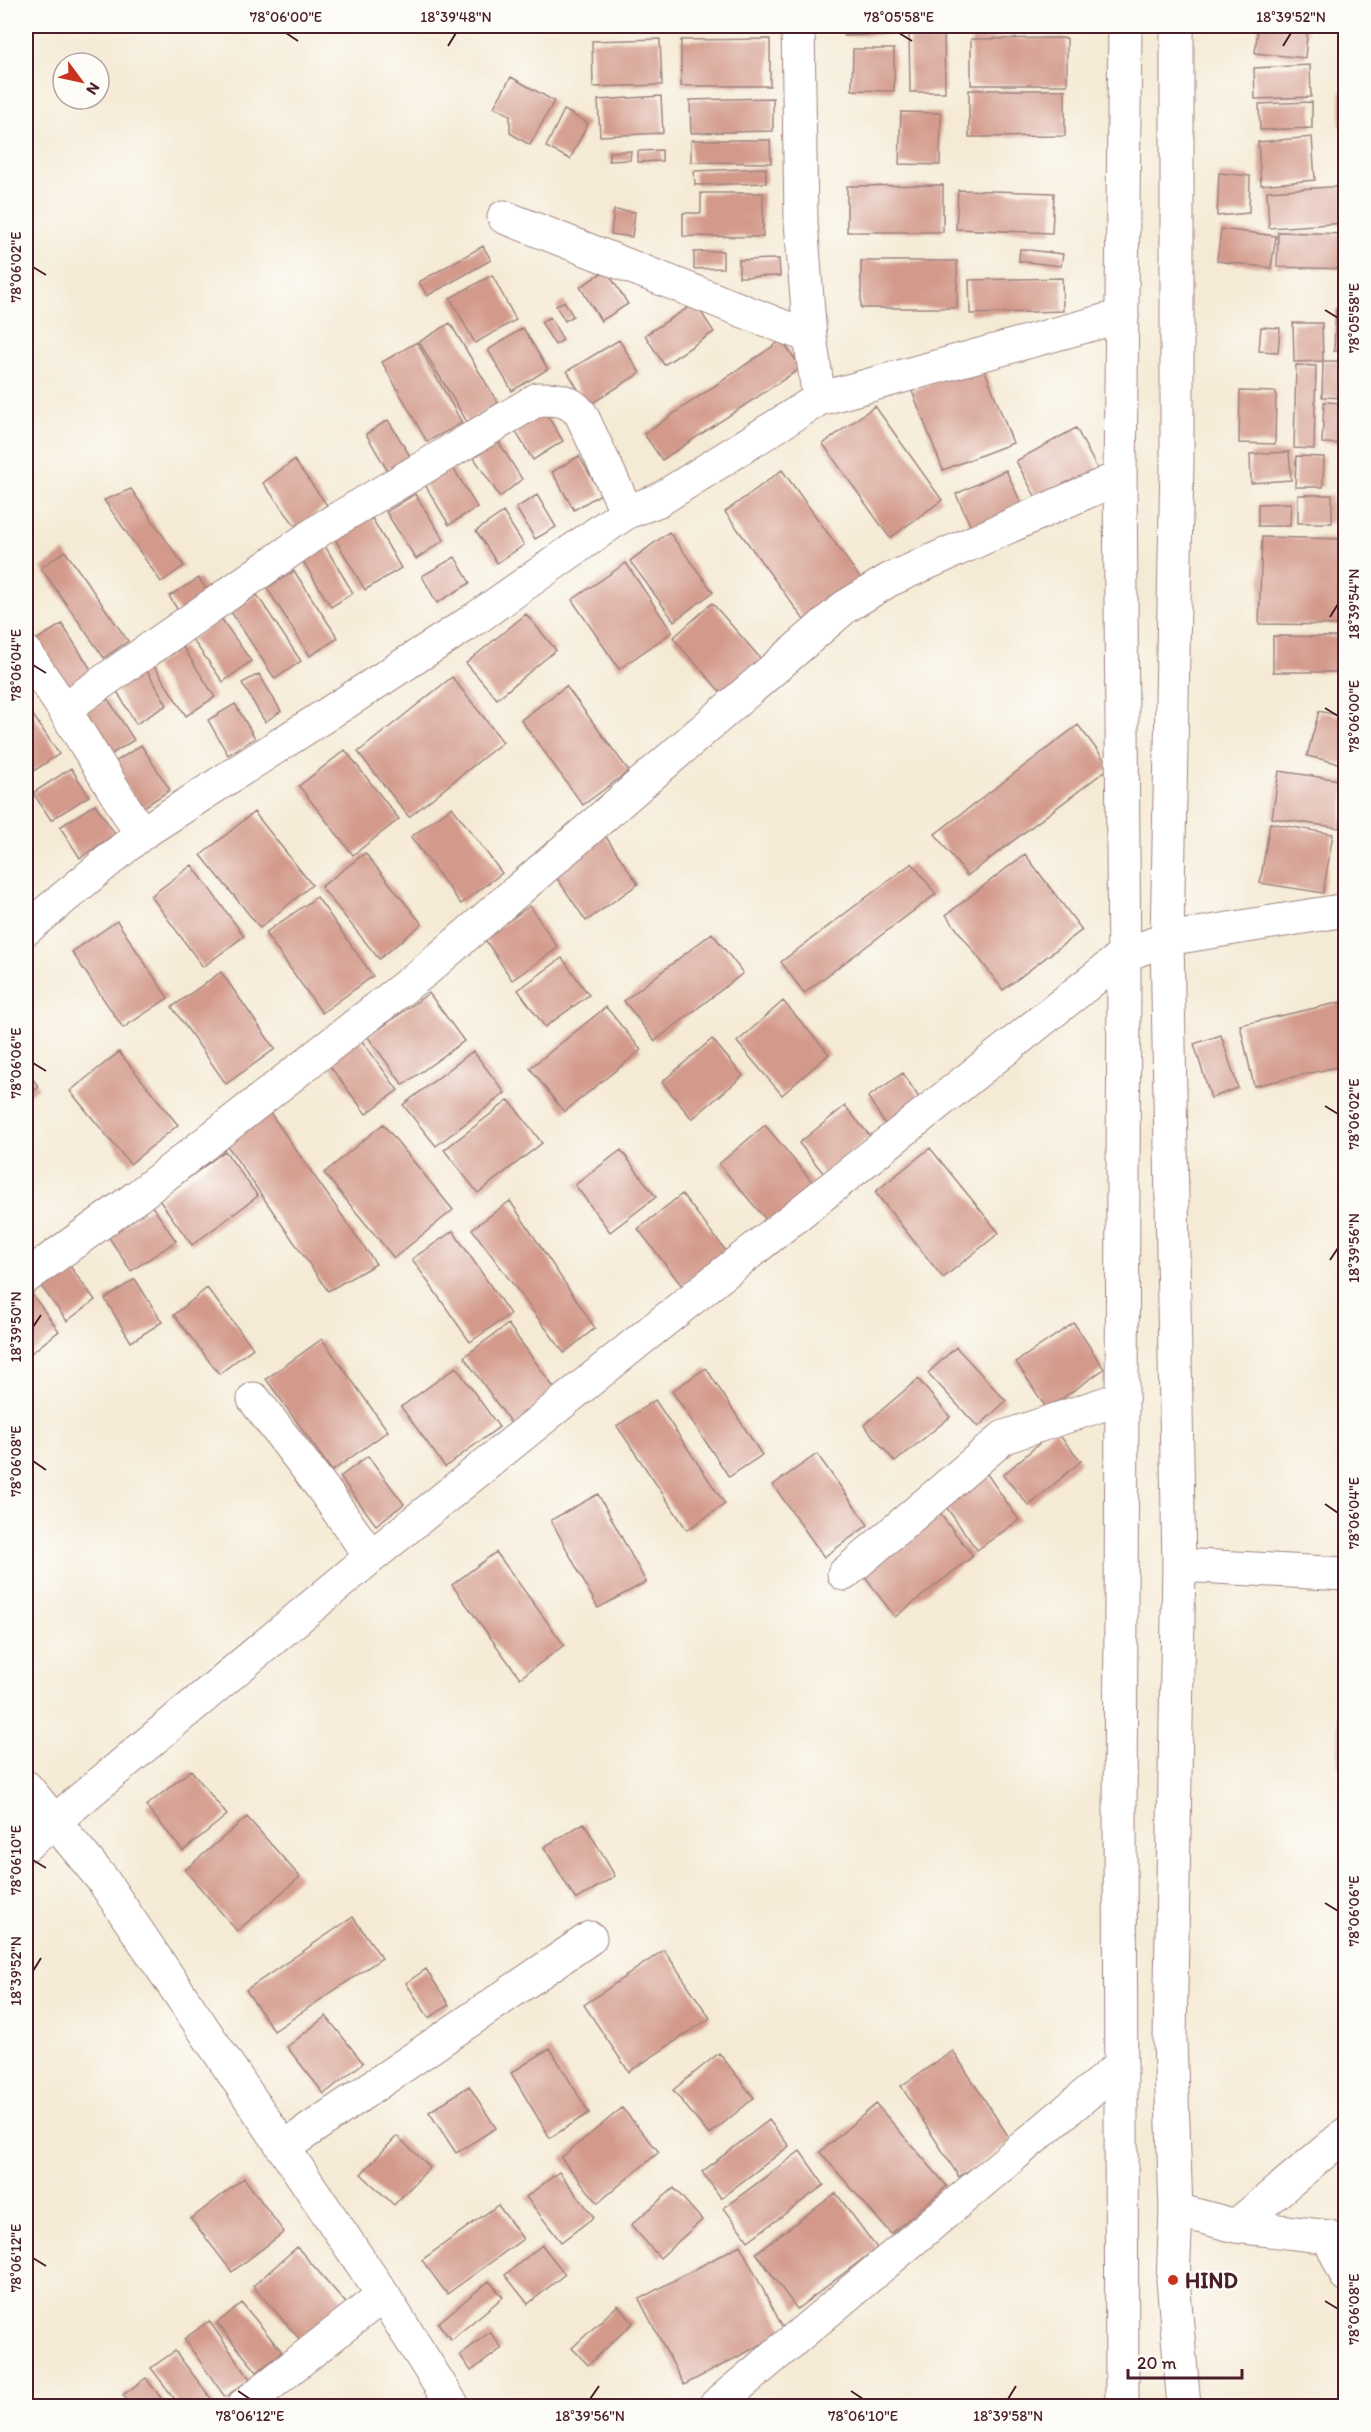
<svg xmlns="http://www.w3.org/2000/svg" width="1371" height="2432" viewBox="0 0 1371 2432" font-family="Itim,sans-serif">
<rect width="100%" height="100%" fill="#fdfcf7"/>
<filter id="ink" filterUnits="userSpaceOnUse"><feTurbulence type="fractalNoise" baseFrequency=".0167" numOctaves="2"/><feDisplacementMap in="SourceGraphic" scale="12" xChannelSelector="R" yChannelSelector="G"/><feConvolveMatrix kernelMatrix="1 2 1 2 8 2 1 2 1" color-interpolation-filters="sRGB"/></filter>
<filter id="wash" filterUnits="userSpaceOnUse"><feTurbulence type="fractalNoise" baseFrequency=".008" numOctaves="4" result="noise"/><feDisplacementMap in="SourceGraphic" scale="24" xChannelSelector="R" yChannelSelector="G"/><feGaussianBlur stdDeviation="1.35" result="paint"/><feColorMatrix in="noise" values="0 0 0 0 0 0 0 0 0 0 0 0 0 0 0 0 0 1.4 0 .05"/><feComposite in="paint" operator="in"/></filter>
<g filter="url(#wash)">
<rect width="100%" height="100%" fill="#f5ead5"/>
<g id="blocks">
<path fill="#d39a8b" d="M844 26H899V34L844 36Z
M909 26H944L945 92H910Z
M1258 26H1308L1305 58 1255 53Z
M1067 38V85H971V39Z
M660 39 662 85 593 87 592 41Z
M770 39V86H681V40Z
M853 49H894V91L852 90Z
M1310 65 1311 97 1255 99 1254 68Z
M511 77 554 101 530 145 510 133V115L494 107Z
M969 90H1065V136L969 137Z
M1341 92H1346V128L1340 127Z
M661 96 663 133 600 136 598 100Z
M773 98V131L691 133 690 100Z
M1312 102V128L1260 130 1259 104Z
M564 110 588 123 570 159 546 147Z
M901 112 941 113 940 165 899 164Z
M1312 137 1315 180 1261 185 1258 142Z
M691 140H770L771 163 691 162Z
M662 150V161L638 162V151Z
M631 151 630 160 609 161V152Z
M766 168V183L695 185 694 171Z
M1219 173 1250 176 1249 213 1217 216Z
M943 185V232H847V186Z
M1346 186V223L1269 228 1267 191Z
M958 190 1054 193 1052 233 956 229Z
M701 193H763V237L683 236V213H701Z
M614 210 635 212 632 237 611 234Z
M1221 229 1276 236 1271 268 1217 261Z
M1278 232 1346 234V269L1277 267Z
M483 246 491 260 427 296 419 282Z
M1020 249 1063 254 1061 266 1019 261Z
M723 251V268L694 269V252Z
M779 259 780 276 739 277V260Z
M861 261H957V308H861Z
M606 270 628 304 601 321 580 287Z
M492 275 516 320 475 343 450 298Z
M1062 278 1063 311 970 314 969 280Z
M564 301 573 316 565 321 556 306Z
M695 303 714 332 664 365 645 335Z
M1336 309H1346V351H1334Z
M550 317 563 340 555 345 541 322Z
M450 323 498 403 467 422 419 342Z
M1293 323H1322L1323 361 1294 362Z
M1261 327 1280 328 1278 352 1259 351Z
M523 328 548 369 512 391 488 350Z
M619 340 640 373 588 406 567 371Z
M782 340 801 368 662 460 644 434Z
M417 342 462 423 427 442 382 362Z
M1323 361H1346V398L1322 397Z
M982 363 1013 443 943 470 912 391Z
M1296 365 1316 366 1314 449 1294 448Z
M1240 391 1276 392 1275 444 1239 443Z
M1324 402 1346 403V444L1322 443Z
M875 406 942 500 890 538 823 444Z
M544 410 563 441 533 460 514 429Z
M388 420 410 456 387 470 366 434Z
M1076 428 1099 472 1040 505 1016 461Z
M498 441 522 479 500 497 474 458Z
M1289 452 1291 480 1251 483 1250 454Z
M579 456 601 494 574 510 552 472Z
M1296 456 1324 457 1323 487H1295Z
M294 460 327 505 297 528 263 483Z
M452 466 477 507 449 525 424 483Z
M782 470 861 579 804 620 725 512Z
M1006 470 1025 512 975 536 956 494Z
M131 489 184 566 161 582 104 500Z
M415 494 444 540 416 559 386 512Z
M537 495 556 527 535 539 516 508Z
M1298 495H1332V523H1298Z
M1291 503 1290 526H1258V504Z
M503 512 524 545 497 563 476 531Z
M372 518 401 568 365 590 335 539Z
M669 532 713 592 674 621 630 561Z
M1262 537 1345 539 1343 625 1259 624Z
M325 546 353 593 331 607 302 560Z
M65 551 128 641 104 658 41 568Z
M455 557 470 583 437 603 422 576Z
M626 563 672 632 619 669 572 600Z
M294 571 338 638 310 656 267 588Z
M199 578 209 594 179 612 169 596Z
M257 595 301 661 275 679 231 612Z
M712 603 769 668 730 703 673 638Z
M526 614 556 650 497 699 466 663Z
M221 618 251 661 223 682 192 639Z
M62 624 95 676 69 691 36 640Z
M1273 636 1346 637V672H1273Z
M183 647 215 697 186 716 154 666Z
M146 669 167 705 136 724 115 688Z
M259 674 281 711 265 722 242 683Z
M452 677 503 742 409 817 358 752Z
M566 686 629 771 583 805 521 720Z
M108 699 134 740 110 755 84 713Z
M235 704 255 738 228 755 208 720Z
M27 706 59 754 26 776V707Z
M1319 711 1346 717V765L1307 756Z
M1078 725 1110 767 967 876 935 834Z
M141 745 170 790 141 809 112 764Z
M345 750 399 819 353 855 299 786Z
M71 768 89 796 51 820 33 793Z
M1279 771 1346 781 1340 828 1272 818Z
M95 804 115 834 80 858 60 827Z
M452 807 502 873 461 904 411 837Z
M254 812 312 885 260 928 201 855Z
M1270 823 1333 834 1323 893 1260 883Z
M604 834 638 884 586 921 552 871Z
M365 853 422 924 379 959 321 887Z
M1025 854 1082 930 1003 990 946 915Z
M912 863 936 894 804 993 781 962Z
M192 865 244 936 203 967 151 896Z
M317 897 373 976 322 1013 265 933Z
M530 906 558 948 512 980 484 938Z
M117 921 168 998 123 1028 72 952Z
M712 933 743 973 655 1041 624 1001Z
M562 958 589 995 545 1027 518 990Z
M221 972 275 1049 226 1084 172 1007Z
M429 993 464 1041 403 1085 368 1037Z
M783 1001 829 1054 782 1095 737 1042Z
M1346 1001V1065L1254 1086 1240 1025Z
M606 1007 641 1050 564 1112 530 1068Z
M1221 1035 1238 1088 1211 1098 1194 1044Z
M359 1037 398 1090 366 1114 326 1061Z
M712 1039 743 1076 692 1119 662 1082Z
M473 1051 505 1093 436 1146 403 1105Z
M119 1052 178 1125 130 1164 70 1091Z
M26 1070 39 1087 26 1097Z
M903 1073 925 1107 889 1131 868 1097Z
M509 1100 542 1143 478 1193 444 1150Z
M845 1106 870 1136 824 1174 799 1143Z
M266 1107 376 1264 328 1291 224 1141Z
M383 1124 453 1210 394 1258 324 1173Z
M765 1125 818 1189 773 1228 719 1164Z
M930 1148 999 1233 943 1278 875 1192Z
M621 1150 656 1197 610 1232 575 1185Z
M225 1151 258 1196 192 1245 159 1200Z
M682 1194 726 1251 682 1286 638 1229Z
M510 1201 595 1328 564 1353 472 1229Z
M152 1206 176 1241 131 1271 108 1236Z
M453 1231 510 1314 470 1342 412 1259Z
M66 1261 95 1300 67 1321 38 1282Z
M135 1279 162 1322 131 1342 105 1299Z
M26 1286 59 1331 26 1357Z
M207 1288 253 1348 219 1374 174 1315Z
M1074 1323 1104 1369 1047 1409 1016 1362Z
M508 1324 560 1396 515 1429 464 1357Z
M322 1339 388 1431 332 1471 266 1379Z
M956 1347 1006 1401 978 1427 928 1373Z
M456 1367 499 1427 445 1467 401 1407Z
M706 1368 762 1455 729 1477 672 1391Z
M918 1379 950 1417 895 1462 864 1425Z
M655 1400 725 1504 687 1530 617 1426Z
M1055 1430 1081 1461 1029 1506 1003 1475Z
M817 1454 868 1525 824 1557 773 1485Z
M368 1456 404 1504 376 1525 340 1477Z
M987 1474 1019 1520 977 1550 944 1504Z
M598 1494 646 1582 598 1608 551 1520Z
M937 1510 973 1556 895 1617 860 1571Z
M496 1552 564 1645 520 1678 452 1585Z
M1341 1641H1346V1767H1338Z
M191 1770 227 1815 183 1851 146 1806Z
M247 1817 300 1877 237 1931 185 1870Z
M584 1823 615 1876 576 1900 544 1847Z
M353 1917 382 1958 274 2031 246 1990Z
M664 1950 710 2018 629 2072 584 2005Z
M426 1969 449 2005 429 2018 406 1983Z
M326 2016 363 2063 324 2094 287 2047Z
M550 2048 589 2113 550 2138 511 2073Z
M953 2051 1012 2142 959 2177 901 2086Z
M719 2053 754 2098 709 2135 673 2090Z
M469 2086 496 2128 456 2153 429 2112Z
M876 2104 947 2186 891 2234 820 2152Z
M622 2108 659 2152 598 2203 561 2158Z
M769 2120 789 2146 721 2198 702 2172Z
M397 2136 430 2167 394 2205 361 2174Z
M800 2151 824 2185 748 2241 724 2208Z
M559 2172 594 2217 561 2242 526 2197Z
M244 2178 284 2232 232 2272 191 2219Z
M674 2188 702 2220 660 2258 631 2225Z
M836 2193 877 2248 797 2309 756 2253Z
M498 2205 523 2239 447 2294 422 2260Z
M542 2245 565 2274 528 2304 505 2275Z
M740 2245 785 2332 684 2385 639 2299Z
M297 2247 346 2303 302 2342 253 2286Z
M489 2281 503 2297 451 2340 438 2323Z
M242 2303 282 2352 257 2372 217 2323Z
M618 2305 633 2323 588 2365 572 2348Z
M209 2321 250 2379 225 2397 184 2339Z
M490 2332 502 2348 471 2371 460 2355Z
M175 2351 217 2406H180L151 2368Z
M146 2378 167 2406H131L123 2395Z"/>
</g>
</g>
<g filter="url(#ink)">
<use href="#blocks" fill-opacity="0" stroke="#a08480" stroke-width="1.5"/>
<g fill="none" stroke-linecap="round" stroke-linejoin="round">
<g stroke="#a08480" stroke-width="35">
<path id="minor" d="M798 26 801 222 810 337 819 399
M504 217 810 337
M26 653 64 709 141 834
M64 709 324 527 538 399C557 399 569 399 581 414L627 512
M26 929 141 834 475 619 627 512 659 500 819 399 1122 316
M26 1277 138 1196 426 970 845 607 889 580 1120 477
M254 1399 323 1489 371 1557
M1179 1565 1346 1574
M844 1574 1004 1437 1122 1398
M26 1787 102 1879 383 2295
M26 1845 371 1557 640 1340 1124 955 1167 939 1346 910
M283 2148 590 1938
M1176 2210 1236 2226 1329 2237 1346 2275
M1236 2226 1346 2134
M243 2406 383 2295 453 2406
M715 2406 1121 2065"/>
</g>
<g stroke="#a08480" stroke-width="35">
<path id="major" d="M1177 26V462L1167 939 1179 1565 1170 2040 1176 2210 1173 2280 1184 2406
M1122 2406 1120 1822 1124 973 1120 477 1125 26"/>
</g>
<use href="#minor" stroke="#fff" stroke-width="33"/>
<use href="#major" stroke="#fff" stroke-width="33"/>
</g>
</g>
<path fill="none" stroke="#4a1f2b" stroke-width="2" d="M286 33 298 41M899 33 912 41M448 46 456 33M1283 46 1291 33M33 267 46 275M1325 310 1338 318M1330 617 1338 604M33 665 46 673M1325 708 1338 716M33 1063 46 1071M1325 1106 1338 1114M1330 1260 1338 1248M33 1327 41 1315M33 1461 46 1470M1325 1504 1338 1513M33 1860 46 1868M1325 1903 1338 1911M33 1971 41 1958M33 2258 46 2266M1325 2301 1338 2309M238 2391 250 2399M851 2391 863 2399M590 2399 599 2386M1008 2399 1016 2386"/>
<circle fill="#c8321e" stroke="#fdfcf7" stroke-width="2" cx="1173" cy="2280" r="6"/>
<g text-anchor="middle" stroke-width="4.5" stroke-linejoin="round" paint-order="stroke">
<g font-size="22" font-weight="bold" fill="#4a1f2b" stroke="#fdfcf7" text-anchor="start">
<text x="1185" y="2288">HIND</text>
</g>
</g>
<rect width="1371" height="2432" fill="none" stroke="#fdfcf7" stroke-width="66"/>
<g transform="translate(81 81) rotate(123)"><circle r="28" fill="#fdfcf7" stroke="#b5a4a5" stroke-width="1.5"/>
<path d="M0-4.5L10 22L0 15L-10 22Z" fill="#c8321e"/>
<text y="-9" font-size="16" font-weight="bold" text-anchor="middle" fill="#4a1f2b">N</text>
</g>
<path d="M1128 2369v9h114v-9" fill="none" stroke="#4a1f2b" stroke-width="3"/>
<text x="1137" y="2369" font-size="18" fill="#4a1f2b" stroke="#fdfcf7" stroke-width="4.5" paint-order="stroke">20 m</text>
<rect x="33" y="33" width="1305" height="2366" fill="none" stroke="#4a1f2b" stroke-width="2"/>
<g font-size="15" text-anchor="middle" fill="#4a1f2b">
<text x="286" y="22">78°06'00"E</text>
<text x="456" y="22">18°39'48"N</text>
<text x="899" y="22">78°05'58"E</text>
<text x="1291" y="22">18°39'52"N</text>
<text transform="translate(16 267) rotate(-90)" y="5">78°06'02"E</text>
<text transform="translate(1354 318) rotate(-90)" y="5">78°05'58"E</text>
<text transform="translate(1354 604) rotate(-90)" y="5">18°39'54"N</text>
<text transform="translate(16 665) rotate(-90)" y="5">78°06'04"E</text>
<text transform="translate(1354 716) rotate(-90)" y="5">78°06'00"E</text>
<text transform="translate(16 1063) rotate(-90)" y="5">78°06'06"E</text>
<text transform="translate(1354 1114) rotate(-90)" y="5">78°06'02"E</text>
<text transform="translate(1354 1248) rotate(-90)" y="5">18°39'56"N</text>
<text transform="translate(16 1327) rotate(-90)" y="5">18°39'50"N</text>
<text transform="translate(16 1461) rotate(-90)" y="5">78°06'08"E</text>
<text transform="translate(1354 1513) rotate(-90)" y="5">78°06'04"E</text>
<text transform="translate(16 1860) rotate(-90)" y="5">78°06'10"E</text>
<text transform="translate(1354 1911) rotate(-90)" y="5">78°06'06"E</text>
<text transform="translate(16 1971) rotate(-90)" y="5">18°39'52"N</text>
<text transform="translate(16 2258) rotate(-90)" y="5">78°06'12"E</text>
<text transform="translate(1354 2309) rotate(-90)" y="5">78°06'08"E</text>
<text x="250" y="2421">78°06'12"E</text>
<text x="590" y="2421">18°39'56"N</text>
<text x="863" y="2421">78°06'10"E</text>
<text x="1008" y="2421">18°39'58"N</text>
</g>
</svg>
